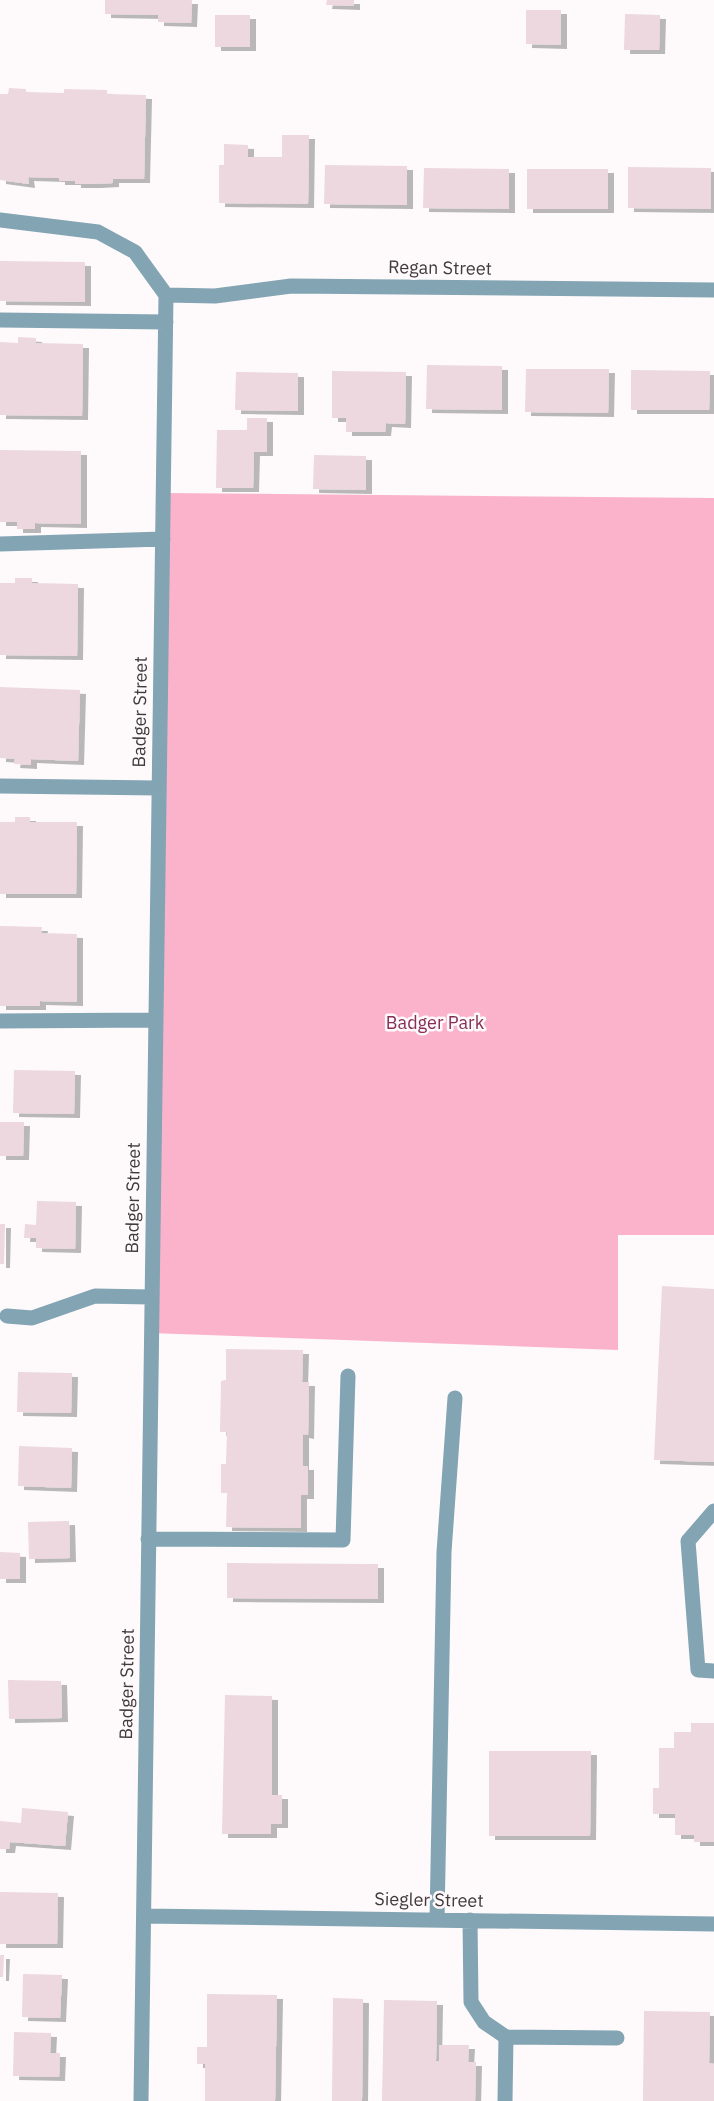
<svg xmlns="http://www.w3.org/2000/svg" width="714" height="2101" viewBox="0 0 714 2101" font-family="'IBM Plex Sans',sans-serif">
<defs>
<filter id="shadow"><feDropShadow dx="6" dy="4" stdDeviation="0" flood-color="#0004"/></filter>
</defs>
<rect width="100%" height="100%" fill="#fefafb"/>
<path fill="#fbb3cc" d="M163 493 714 498V1235H618V1350L150 1333Z"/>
<path fill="#ecd8de" filter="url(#shadow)" d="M105 0H192L191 23 158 22V15L105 14Z
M327 0H354V6L326 5Z
M526 10H561V45L526 44Z
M625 14 660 15 659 50H624Z
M215 15H250V47H215Z
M9 88 26 89V92L64 93V89L107 90V94L146 95 144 179H113V183L95 184H75V181H59V178L28 177 29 184 0 180V94H8Z
M282 135H309L308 204 219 203V165H224V144L248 145V157H282Z
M325 165 407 166V205L324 204Z
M628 167 711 168V209L628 208Z
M424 168 509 169V209L423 208Z
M527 169H608V209H527Z
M0 261 85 262V302L0 301Z
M18 337 36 338V343L83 344 82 416 0 415V342L18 343Z
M427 365 502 366V410L426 409Z
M526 369H609L608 413 525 412Z
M631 370 710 371 709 410H631Z
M332 371 406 372 405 424 386 423 385 432H346V418H332Z
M236 372 298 373V411L235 410Z
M247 418H267V452H254L253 488H216L217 430H247Z
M0 450 81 451V524L35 523V529H17V522H0Z
M314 455 366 456V490L313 489Z
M15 578H32V583L78 584 77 656 0 655V583H15Z
M0 687 80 690 78 761 31 759V765L14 764 15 759 0 758Z
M15 817H30V822H77L76 894H0V822H15Z
M0 926 42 927 41 933 77 934V1002L40 1001V1006H0Z
M14 1070 75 1071 74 1114 13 1113Z
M0 1122H24L23 1156H0Z
M37 1201 76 1202 75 1249 36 1248V1238H24L25 1224 36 1225Z
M0 1224H5L4 1264H0Z
M662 1286 714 1289V1462L654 1460Z
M226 1349 303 1350 302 1382H309L308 1435 303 1434V1466H308V1495H301V1528L226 1527 227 1493H221V1464H226L227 1432H220L221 1381 226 1380Z
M18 1372 72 1373 71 1413 17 1412Z
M19 1446 72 1448 71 1488 18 1486Z
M69 1521 70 1558 29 1559 28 1522Z
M0 1552 20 1553V1579H0Z
M227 1563 378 1564V1599L227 1598Z
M8 1680 61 1681 62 1718 9 1719Z
M225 1695 272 1696V1795H282V1824H271V1834H222Z
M691 1723H714V1842H694V1835H675V1814H653V1788H659V1748H674V1732H691Z
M489 1751H591L590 1836H489Z
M22 1808 68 1812 65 1846 10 1842 9 1849H0V1821L21 1823Z
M0 1892 58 1893 57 1944H0Z
M0 1955H4L3 1977H0Z
M23 1974 62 1975 60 2018 22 2017Z
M207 1994 277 1995 275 2101H205V2064H197V2047H207Z
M333 1998 363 1999 362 2101H332Z
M384 2000 437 2001 436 2061H439V2045H469L468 2062H476L475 2101H382Z
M644 2011 710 2012 709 2063 714 2064V2101H643Z
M14 2032 51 2033 50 2053H60L59 2077 13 2076Z"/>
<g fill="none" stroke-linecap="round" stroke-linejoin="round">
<path stroke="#82a4b3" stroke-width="15" d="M0 220 98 232 135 252 166 295
M166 295 215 296 291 286 714 290
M0 320 166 322
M0 544 163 539
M0 786 158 788
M0 1021 155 1020
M7 1316 32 1318 95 1296 151 1297
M714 1511 688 1541 698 1670 714 1671
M148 1539 343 1540 348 1376
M144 1916 714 1924
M437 1920 444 1552 455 1398
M470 1920 471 2002 484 2022 506 2037 617 2038
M141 2101 166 295
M505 2101 506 2037"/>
</g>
<g text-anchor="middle" stroke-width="5" stroke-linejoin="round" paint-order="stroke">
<g font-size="18" fill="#423a3d" stroke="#fefafb">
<text transform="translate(440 268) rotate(1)" y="6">Regan Street</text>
<text transform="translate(140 712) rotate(-89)" y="6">Badger Street</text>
<text transform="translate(133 1198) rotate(-89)" y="6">Badger Street</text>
<text transform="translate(127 1684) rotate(-89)" y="6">Badger Street</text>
<text transform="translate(429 1900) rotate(1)" y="6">Siegler Street</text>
</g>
<g font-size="18" fill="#862e54" stroke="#fefafb">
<text x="435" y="1029">Badger Park</text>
</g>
</g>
</svg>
